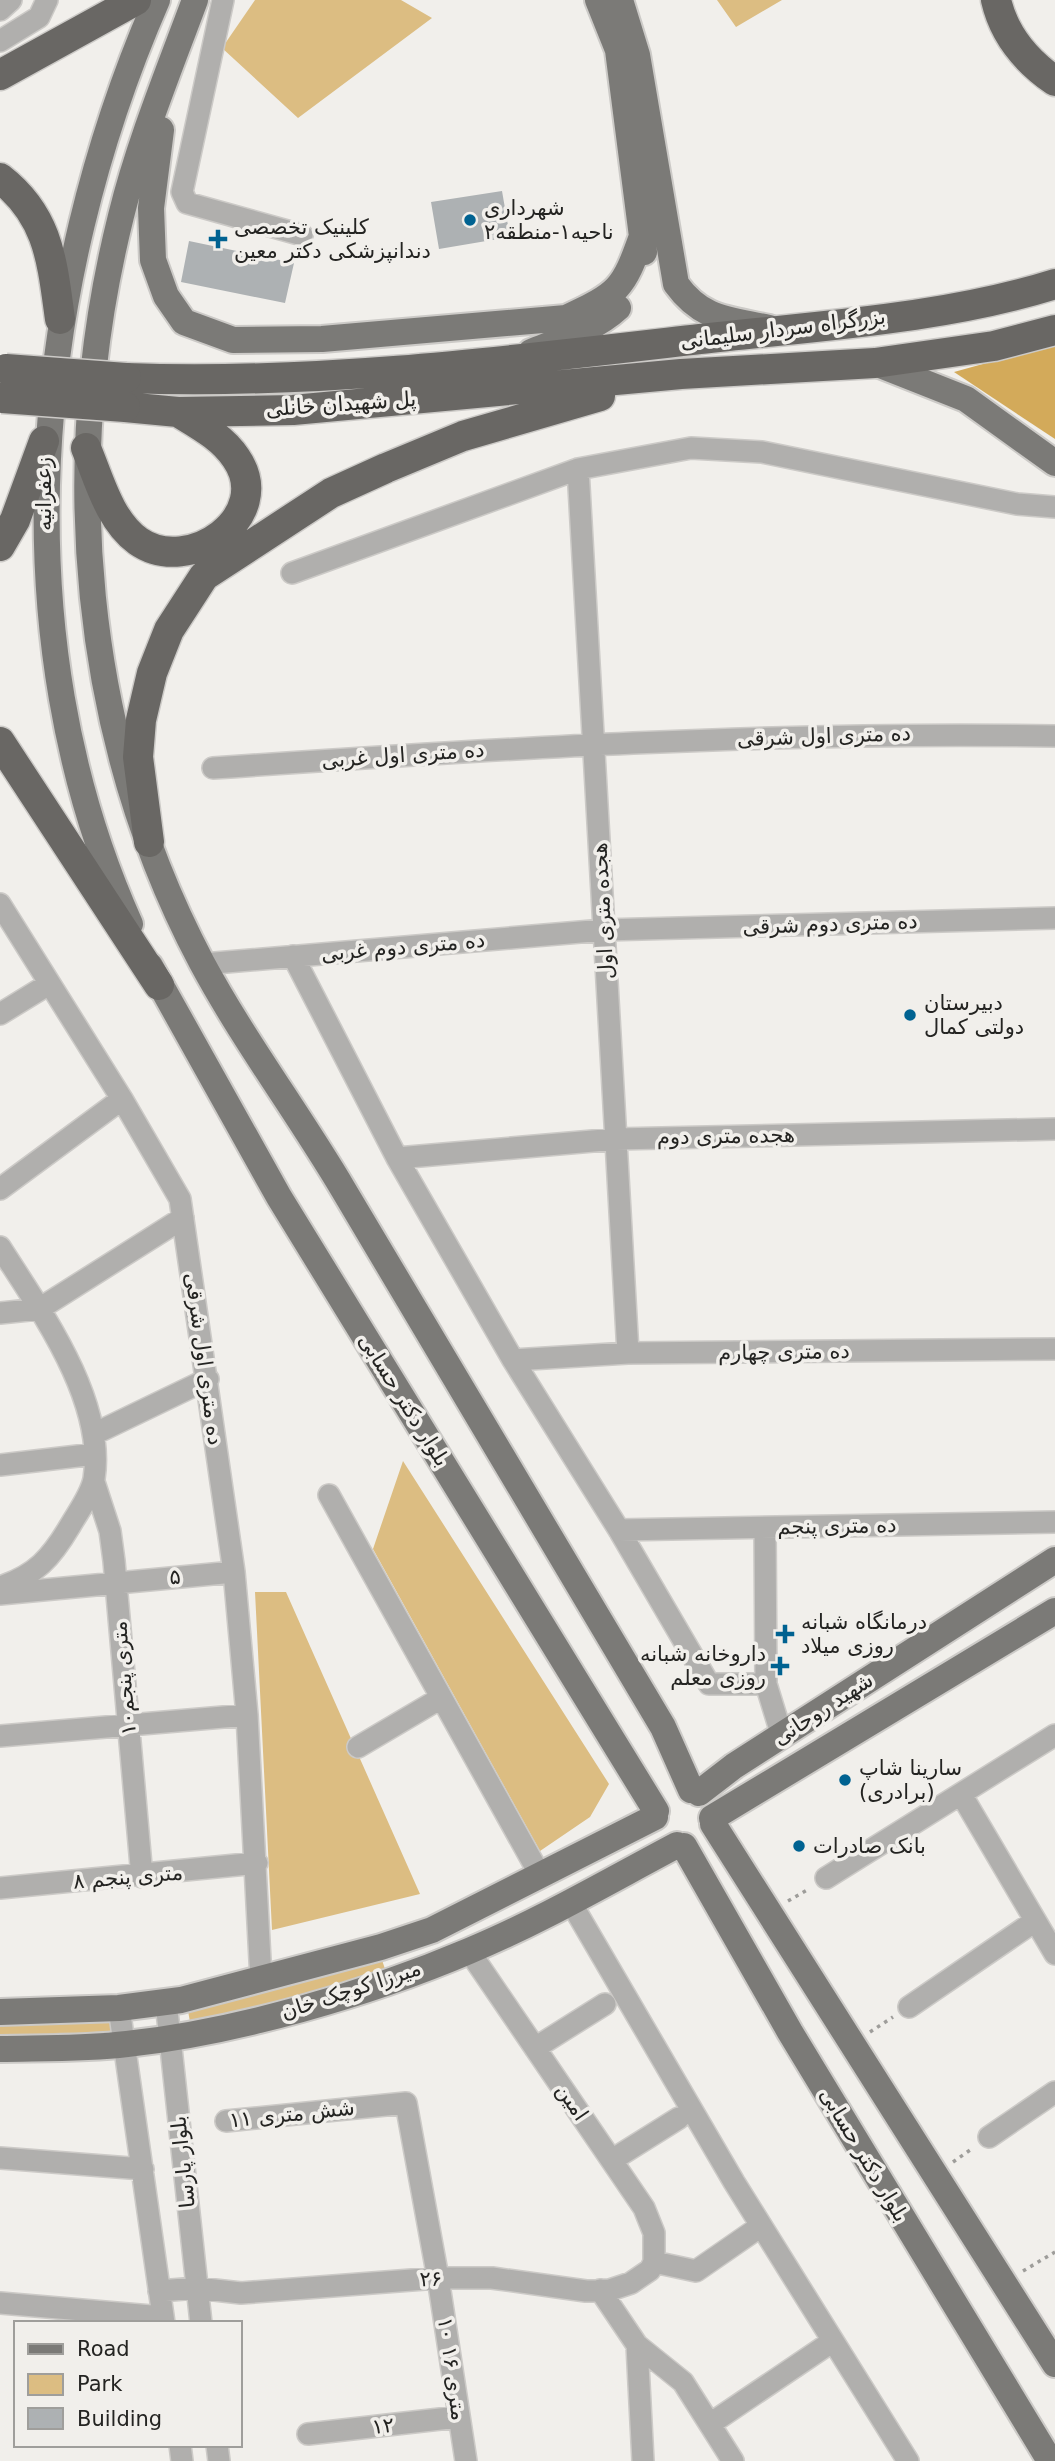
<svg xmlns="http://www.w3.org/2000/svg" width="1055" height="2461" viewBox="0 0 1055 2461" font-family="'DejaVu Sans',Cairo,sans-serif">
<rect width="100%" height="100%" fill="#f1efeb"/>
<path fill="#dcbd82" d="M255 0H401L432 18 298 118 222 48Z
M717 0H782L736 27Z
M403 1461 609 1784 590 1817 540 1851 373 1549Z
M255 1592H286L420 1894 272 1930Z
M378 1948 386 1972 191 2028 186 1999Z
M112 2008 118 2038 0 2040V2012Z"/>
<path fill="#d3aa5a" d="M1055 344V439L954 372Z"/>
<path fill="#adb1b3" d="M502 191 510 237 439 249 431 202Z
M189 241 294 263 285 303 181 282Z"/>
<g fill="none" stroke-linecap="round" stroke-linejoin="round">
<g stroke="#cccac7" stroke-width="24">
<path id="minor" d="M223 0 182 192 187 203 302 235
M0 10 11 0
M0 41 39 17 47 0
M578 469 628 1353
M292 573 578 469 691 448 762 452 1017 504 1055 507
M213 768C493 749 773 731 1055 736
M0 904 122 1099 180 1199 234 1572 247 1715 261 1979
M293 956 397 1158 513 1360 619 1530 709 1684H766
M203 964 604 930 1055 918
M0 1014 49 984
M397 1158 616 1139 1055 1129
M0 1189 122 1099
M0 1247C40 1310 106 1400 94 1479 91 1495 78 1512 70 1526 51 1558 36 1575 0 1587
M0 1313 39 1309 183 1218
M513 1360 628 1353 1055 1349
M94 1434 208 1379
M0 1465 95 1454
M94 1482 110 1531 114 1561 142 1877
M329 1495 540 1875
M765 1528 766 1684 782 1736
M619 1530 1055 1522
M0 1594 234 1572
M0 1736 247 1715
M358 1747 441 1698
M961 1794 1055 1954
M826 1878 1055 1735
M0 1888 257 1863
M570 1901 734 2182 908 2461
M469 1951 644 2208 654 2233V2262
M166 2002 201 2323
M909 2007 1035 1921
M119 2008 164 2323
M535 2048 605 2004
M226 2121 406 2103 438 2278 466 2461
M989 2137 1055 2092
M0 2158 143 2169
M612 2160 679 2118
M654 2262 696 2271 761 2226
M600 2290 637 2345 683 2382 733 2461
M159 2291 197 2288 241 2293 438 2278H492L586 2291 610 2290 631 2283 650 2270 654 2262
M0 2303 163 2317
M637 2345 643 2461
M710 2424 833 2341
M308 2434 458 2417
M180 2445 182 2461
M217 2445 219 2461"/>
</g>
<g stroke="#cccac7" stroke-width="30">
<path id="major" d="M195 0C169 70 139 143 121 216 59 464 81 735 202 963 244 1041 298 1113 343 1189 450 1368 556 1548 663 1727L691 1790
M598 0 618 50 644 252
M620 0 637 55 676 284C702 320 728 319 769 328
M161 130 151 208 153 260 166 296 184 322 233 340 322 339 566 318C619 293 623 290 642 236
M531 352C561 340 594 330 618 308
M875 363 966 399 1055 463
M130 924C0 635 32 286 157 0
M150 966 279 1197 656 1811
M699 1793 734 1766 1055 1560
M712 1818 1055 1611
M713 1824 1055 2364
M684 1846 790 2032 1050 2461
M0 2012 119 2008 181 2000 381 1947 432 1930 655 1817
M0 2049C42 2048 85 2049 127 2044 236 2032 368 1994 469 1951 541 1921 609 1881 677 1845"/>
</g>
<g stroke="#cccac7" stroke-width="33">
<path id="highway" d="M996 0C1004 35 1026 61 1055 81
M0 75 136 0
M0 178C49 216 52 261 60 319
M126 378C319 385 510 361 700 339 816 326 944 319 1055 284
M125 407 178 412 293 410 681 374 875 363 994 346 1055 330
M86 448C99 479 109 520 138 541 189 577 276 516 236 458 222 437 199 425 178 412
M0 546 15 520 44 441
M0 742 159 985
M149 842 138 757 141 720 152 673 169 630 204 576 331 493 386 468 463 436 600 396"/>
</g>
<path stroke="#9e9d9a" stroke-width="3.5" stroke-dasharray="3.5 5" stroke-linecap="butt" d="M788 1901 809 1889
M870 2032 893 2017
M953 2162 973 2148
M1023 2271 1055 2252"/>
<use href="#minor" stroke="#b0afad" stroke-width="21"/>
<use href="#major" stroke="#7b7a77" stroke-width="26"/>
<use href="#highway" stroke="#696764" stroke-width="30"/>
<g stroke="#cccac7" stroke-width="33" stroke-linecap="butt">
<path id="highway-bridge" d="M6 369 126 378
M2 398 125 407"/>
</g>
<use href="#highway-bridge" stroke="#696764" stroke-width="30"/>
</g>
<g fill="#006291" stroke="#f1efeb" stroke-width="2.5">
<circle cx="470" cy="220" r="7"/>
<path d="M214.5 228.5h7v7h7v7h-7v7h-7v-7h-7v-7h7z"/>
<circle cx="910" cy="1015" r="7"/>
<path d="M781.5 1623.5h7v7h7v7h-7v7h-7v-7h-7v-7h7z"/>
<path d="M776.5 1655.5h7v7h7v7h-7v7h-7v-7h-7v-7h7z"/>
<circle cx="845" cy="1780" r="7"/>
<circle cx="799" cy="1846" r="7"/>
</g>
<g text-anchor="middle" stroke-width="7" stroke-linejoin="round" paint-order="stroke">
<g font-size="21" fill="#242422" stroke="#f1efeb" text-anchor="start">
<text x="484" y="215">شهرداری<tspan x="484" dy="24">ناحیه۱-منطقه۲</tspan></text>
<text x="234" y="234">کلینیک تخصصی<tspan x="234" dy="24">دندانپزشکی دکتر معین</tspan></text>
<text x="924" y="1010">دبیرستان<tspan x="924" dy="24">دولتی کمال</tspan></text>
<text x="801" y="1629">درمانگاه شبانه<tspan x="801" dy="24">روزی میلاد</tspan></text>
<text x="766" y="1661" text-anchor="end">داروخانه شبانه<tspan x="766" dy="24">روزی معلم</tspan></text>
<text x="859" y="1775">سارینا شاپ<tspan x="859" dy="24">(برادری)</tspan></text>
<text x="813" y="1853">بانک صادرات</text>
</g>
<g font-size="21" fill="#242422" stroke="#f1efeb">
<text transform="translate(783 329) rotate(-7)" y="7">بزرگراه سردار سلیمانی</text>
<text transform="translate(341 404) rotate(-4)" y="7">پل شهیدان خانلی</text>
<text transform="translate(44 494) rotate(-90)" y="7">زعفرانیه</text>
<text transform="translate(824 736) rotate(-2)" y="7">ده متری اول شرقی</text>
<text transform="translate(403 755) rotate(-4)" y="7">ده متری اول غربی</text>
<text transform="translate(603 911) rotate(-93)" y="7">هجده متری اول</text>
<text transform="translate(830 924) rotate(-2)" y="7">ده متری دوم شرقی</text>
<text transform="translate(403 947) rotate(-5)" y="7">ده متری دوم غربی</text>
<text transform="translate(726 1136) rotate(-1)" y="7">هجده متری دوم</text>
<text transform="translate(784 1352) rotate(-1)" y="7">ده متری چهارم</text>
<text transform="translate(204 1359) rotate(82)" y="7">ده متری اول شرقی</text>
<text transform="translate(404 1400) rotate(58)" y="7">بلوار دکتر حسابی</text>
<text transform="translate(837 1526) rotate(-1)" y="7">ده متری پنجم</text>
<text transform="translate(175 1577) rotate(-5)" y="7">۵</text>
<text transform="translate(124 1678) rotate(-95)" y="7">۱۰متری پنجم</text>
<text transform="translate(823 1709) rotate(-33)" y="7">شهید روحانی</text>
<text transform="translate(128 1877) rotate(-5)" y="7">۸ متری پنجم</text>
<text transform="translate(351 1990) rotate(-18)" y="7">میرزا کوچک خان</text>
<text transform="translate(572 2102) rotate(56)" y="7">امین</text>
<text transform="translate(292 2114) rotate(-6)" y="7">شش متری ۱۱</text>
<text transform="translate(864 2155) rotate(59)" y="7">بلوار دکتر حسابی</text>
<text transform="translate(183 2162) rotate(-96)" y="7">بلوار پارسا</text>
<text transform="translate(431 2279) rotate(-3)" y="7">۲۶</text>
<text transform="translate(452 2369) rotate(82)" y="7">۱۰ متری ۱۶</text>
<text transform="translate(383 2426) rotate(-7)" y="7">۱۲</text>
</g>
</g>
<rect x="14" y="2321" width="228" height="126" fill="#f1efeb" stroke="#9f9e9b" stroke-width="2"/>
<rect x="28" y="2344" width="35" height="10" fill="#7b7a77" stroke="#9f9e9b" stroke-width="2"/>
<text x="77" y="2356" font-size="21" fill="#242422">Road</text>
<rect x="28" y="2374" width="35" height="21" fill="#dcbd82" stroke="#9f9e9b" stroke-width="2"/>
<text x="77" y="2391" font-size="21" fill="#242422">Park</text>
<rect x="28" y="2408" width="35" height="21" fill="#adb1b3" stroke="#9f9e9b" stroke-width="2"/>
<text x="77" y="2426" font-size="21" fill="#242422">Building</text>
</svg>
